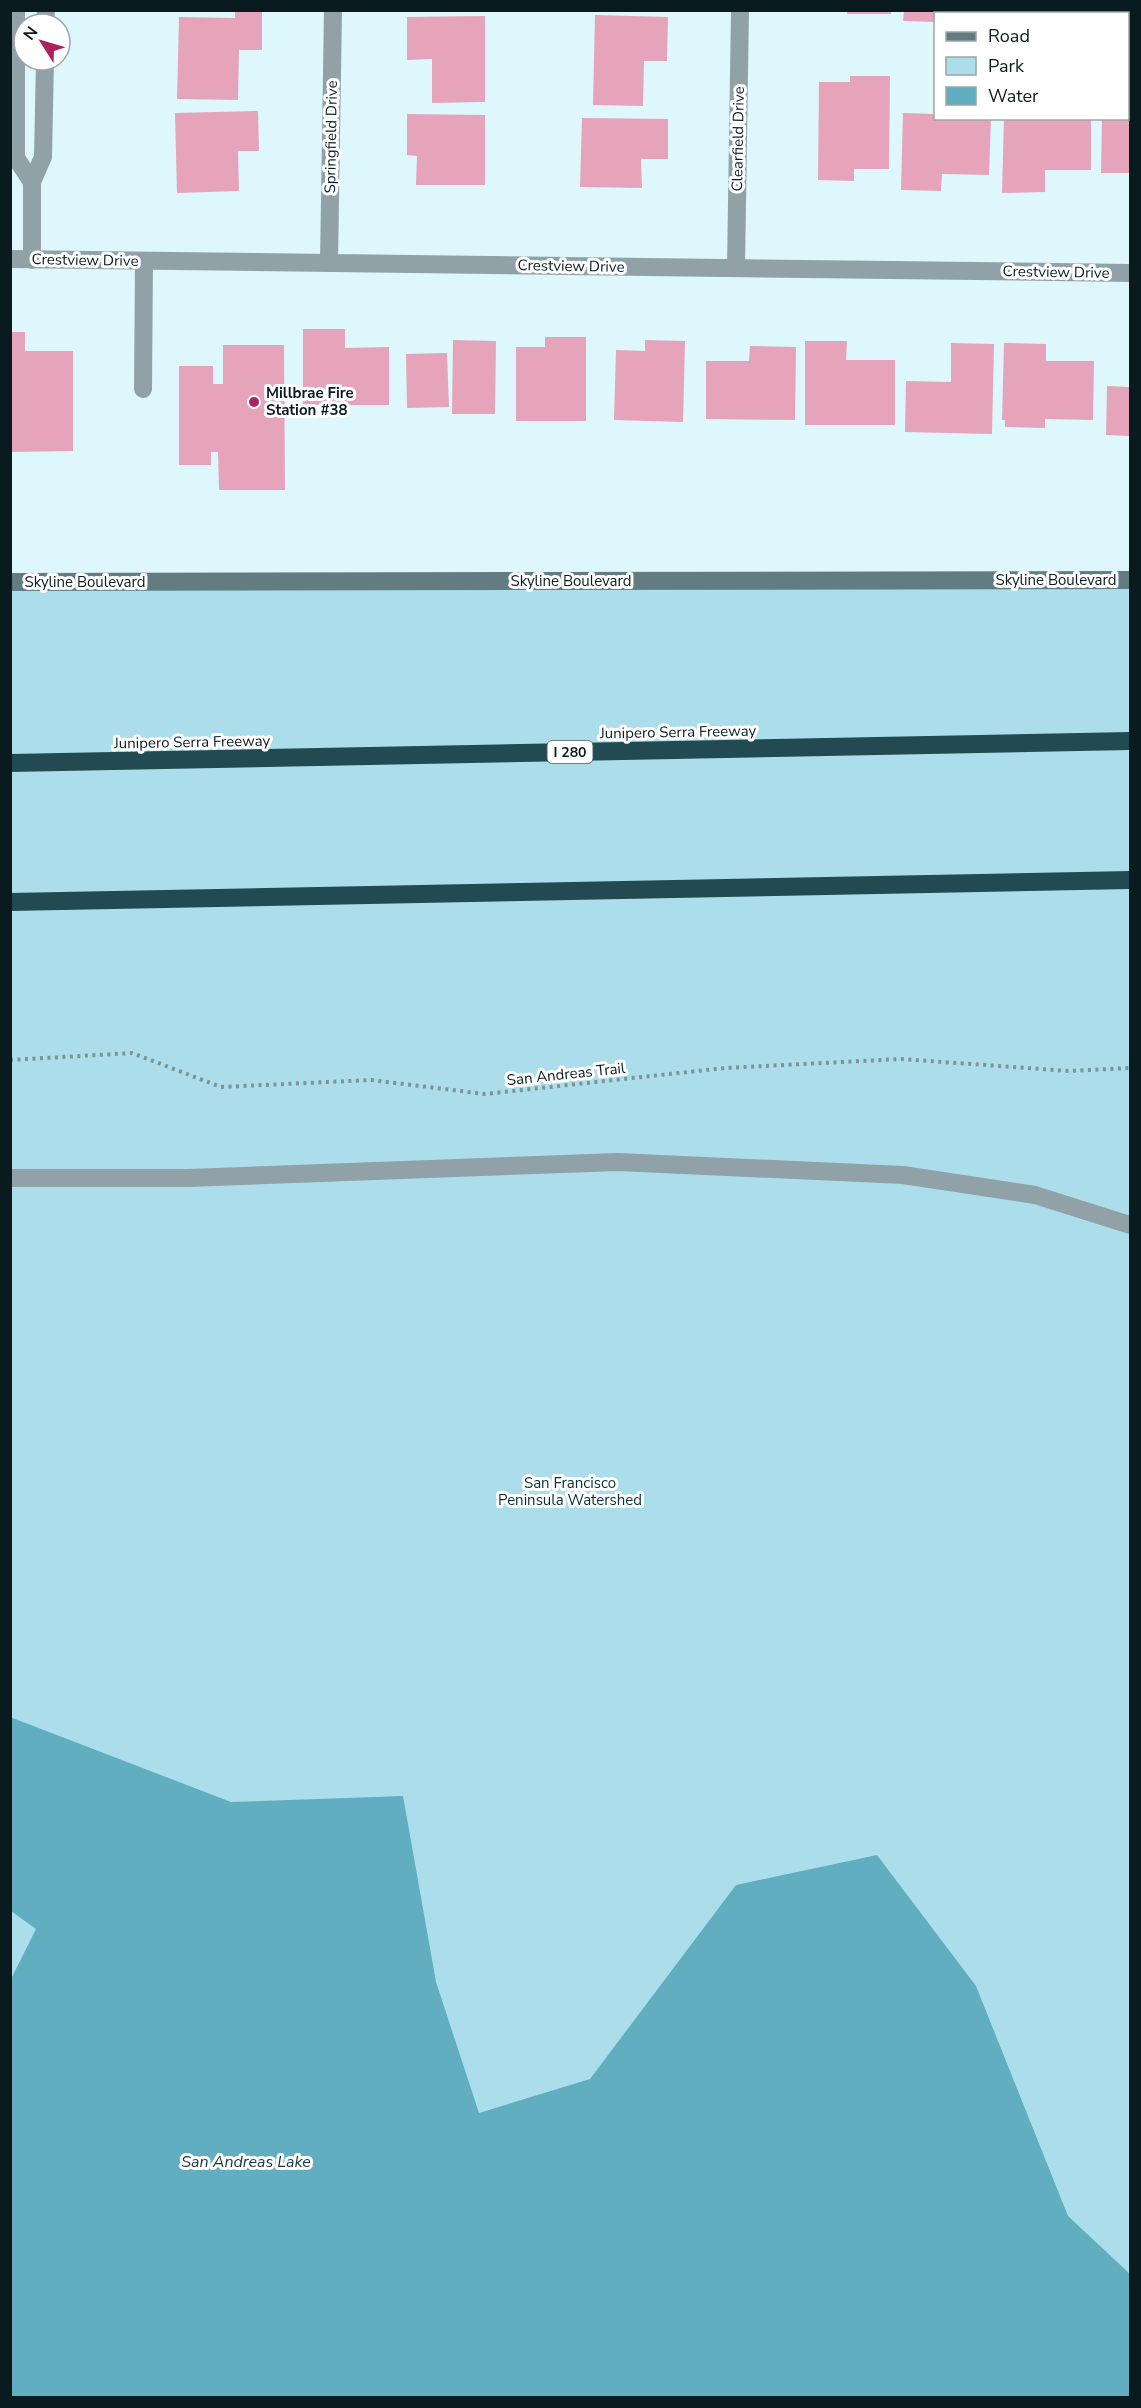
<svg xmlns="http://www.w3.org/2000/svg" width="1141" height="2408" viewBox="0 0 1141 2408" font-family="'Nunito Sans',sans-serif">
<rect width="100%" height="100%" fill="#ddf7fd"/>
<path fill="#abdeea" d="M1130 580V2397H11V587Z"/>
<path fill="#60aebf" d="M10 1717 231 1802 403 1796 436 1982 479 2113 590 2079 736 1885 877 1855 976 1986 1068 2216 1130 2274V2397H11V1979L36 1929 11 1911Z"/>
<path fill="#e5a4b9" d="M235 10H262V50H239L238 100 177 99 179 17 235 18Z
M847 10H891V14H847Z
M904 10H982V14H936V22L903 21Z
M1002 10H1091V14H1002Z
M1108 10H1130V29H1128V14H1108Z
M595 15 668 17 667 61H644L643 106 593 105Z
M485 16V102L432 103V59L407 60V17Z
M850 76H890L889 169H854V181L818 180 819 82H850Z
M258 111 259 151H238L239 191 177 193 175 113Z
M1128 112H1130V173H1101L1102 118H1128Z
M903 113 936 114V118H991L989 175 942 174 941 191 901 190Z
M407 114 485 115V185H416L417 156 407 155Z
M582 118 668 119V159H641L642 188 580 187Z
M1004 118H1091V170H1045V192L1002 193Z
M303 329H345V348L389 347V405H303Z
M10 332H25V351H73V451L10 452Z
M545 337H586V421H516V347H545Z
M453 340 496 341 495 414H452Z
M645 340 685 341 683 422 614 420 616 350 645 351Z
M805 341H847L846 360H895V425H805Z
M951 343 994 344 992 434 905 432 906 381 951 382Z
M1004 343 1046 344V361H1094L1093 420 1045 419V428L1005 427V420H1002Z
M223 345H284L285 490H219L218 452H211V465H179V366H213V384H223Z
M750 346 796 347 795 420 706 419V361H749Z
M447 353 449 407 407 408 406 354Z
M1107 386 1130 387V436L1106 435Z"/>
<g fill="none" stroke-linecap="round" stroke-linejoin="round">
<path stroke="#7d9398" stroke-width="4" stroke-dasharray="3 4.5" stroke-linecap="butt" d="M10 1060 132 1053 221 1087 371 1080 485 1094 725 1068 901 1059 1069 1071 1130 1068"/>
<path stroke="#90a2a7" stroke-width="18" d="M143 389 144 261
M10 1178H188L618 1162 903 1175 1035 1195 1130 1225"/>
<path stroke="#90a2a7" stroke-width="18" d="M16 10V158L32 182
M45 24 46 10
M10 259 1130 273
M32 260V182L43 157 45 60
M329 263 333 10
M736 268 740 10"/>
<path stroke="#627c82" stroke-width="18" d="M10 582 1130 580"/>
<path stroke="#224a53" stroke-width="18" d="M10 763 1130 741
M10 902 1130 880"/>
</g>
<circle fill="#ac2161" stroke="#fff" stroke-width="2" cx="254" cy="402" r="6"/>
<g text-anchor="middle" stroke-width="6" stroke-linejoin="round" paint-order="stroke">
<rect fill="#fff" stroke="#545f62" stroke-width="1.5" x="547.5" y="741" width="45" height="22" rx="4.5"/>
<g font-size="14" font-weight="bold" fill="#0a1b1f">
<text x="570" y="757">I 280</text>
</g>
<g font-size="15" fill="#0a1b1f" stroke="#fff">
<text transform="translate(331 137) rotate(-89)" y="5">Springfield Drive</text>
<text transform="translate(738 139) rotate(-89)" y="5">Clearfield Drive</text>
<text transform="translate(85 260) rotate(1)" y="5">Crestview Drive</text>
<text transform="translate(571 266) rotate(1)" y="5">Crestview Drive</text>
<text transform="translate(1056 272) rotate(1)" y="5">Crestview Drive</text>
<text x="1056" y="585">Skyline Boulevard</text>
<text x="571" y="586">Skyline Boulevard</text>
<text x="85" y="587">Skyline Boulevard</text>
<text transform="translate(678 732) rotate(-1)" y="5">Junipero Serra Freeway</text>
<text transform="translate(192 742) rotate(-1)" y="5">Junipero Serra Freeway</text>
<text transform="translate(566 1074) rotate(-6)" y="5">San Andreas Trail</text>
</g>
<g font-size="15" font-weight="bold" fill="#0a1b1f" stroke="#fff" text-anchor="start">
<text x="266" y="398">Millbrae Fire<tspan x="266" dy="17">Station #38</tspan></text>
</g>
<g font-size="15" fill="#083037" stroke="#fff">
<text x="570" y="1488">San Francisco<tspan x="570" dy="17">Peninsula Watershed</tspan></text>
</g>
<g font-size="16" font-style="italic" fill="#12373f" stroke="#fff">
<text x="246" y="2167">San Andreas Lake</text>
</g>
</g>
<rect width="1141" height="2408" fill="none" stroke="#0a1b1f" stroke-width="24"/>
<rect x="934" y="12" width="195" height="108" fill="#ffffff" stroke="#9da4a5" stroke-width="1.5"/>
<rect x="946" y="32" width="30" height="9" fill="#627c82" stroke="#9da4a5" stroke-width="1.5"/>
<text x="988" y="42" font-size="18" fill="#0a1b1f">Road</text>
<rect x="946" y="57" width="30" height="18" fill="#abdeea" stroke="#9da4a5" stroke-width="1.5"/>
<text x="988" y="72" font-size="18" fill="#0a1b1f">Park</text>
<rect x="946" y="87" width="30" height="18" fill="#60aebf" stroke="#9da4a5" stroke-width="1.5"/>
<text x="988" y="102" font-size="18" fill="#0a1b1f">Water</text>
<g transform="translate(42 42) rotate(307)"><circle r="28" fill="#ffffff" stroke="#9da4a5" stroke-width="1.5"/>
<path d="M0-4.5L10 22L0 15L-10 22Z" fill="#ac2161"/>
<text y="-9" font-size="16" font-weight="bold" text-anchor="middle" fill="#0a1b1f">N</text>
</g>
</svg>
